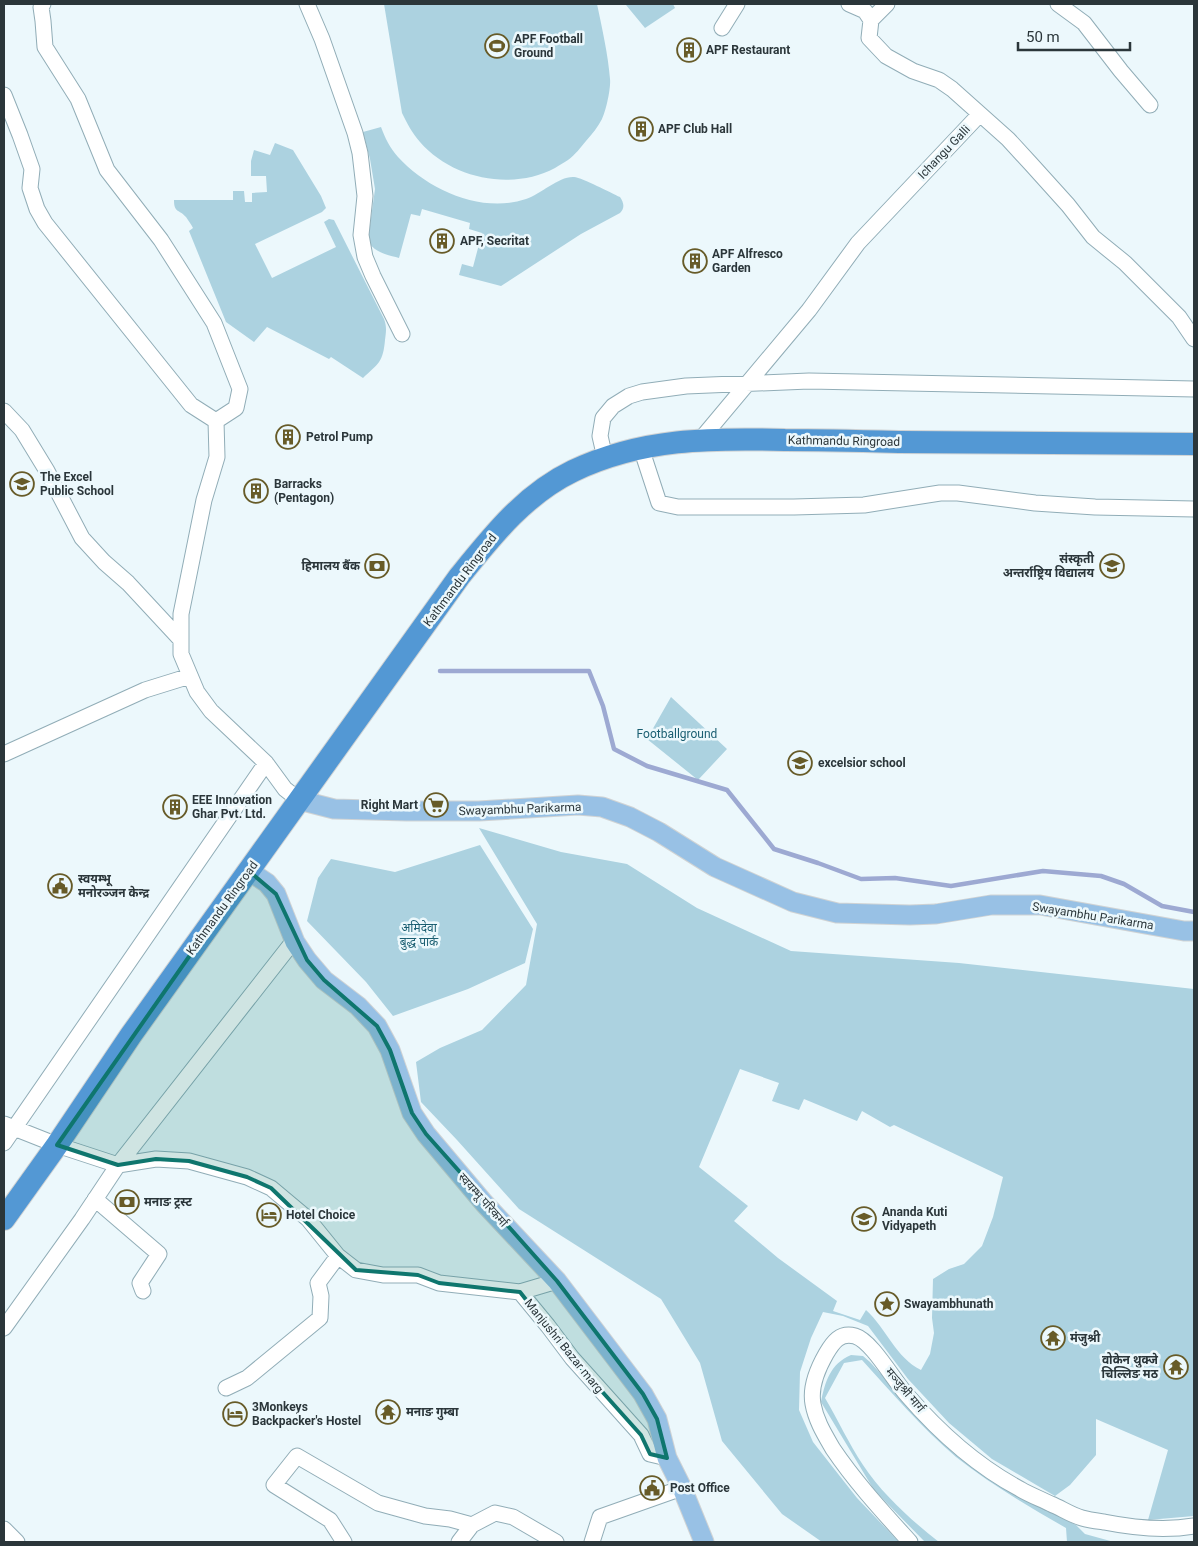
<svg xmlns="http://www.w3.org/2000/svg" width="1198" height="1546" viewBox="0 0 1198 1546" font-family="Roboto,'Noto Sans Devanagari',sans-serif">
<rect width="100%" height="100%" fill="#ecf8fc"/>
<path fill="#acd2e0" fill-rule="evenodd" d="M384 4H597C602 28 608 54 610 79 611 88 606 111 602 119 598 127 592 134 586 141 581 147 575 155 568 160 564 163 559 165 555 168 512 191 452 179 420 142 412 133 407 123 402 113Z
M628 4H673L675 8 645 28 626 5Z
M381 127C385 138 390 148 398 157 428 190 482 214 526 199 541 194 559 176 574 177 583 178 611 193 620 197 624 203 625 208 620 213L581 234 501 286 459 275 462 264 473 267 482 233 469 229 470 223 422 209 420 216 411 214 399 258C388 255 372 252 368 240L375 189 370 159 363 132Z
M275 143 293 150 321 196 326 208 322 212 255 244 272 278 336 247 324 222 329 219 334 220 384 319C387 327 386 332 385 340 383 362 379 363 363 378L331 357 329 359 267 327 254 342 226 322 189 231 193 228C191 224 188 220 186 217 179 209 174 213 174 200H233V191H244L245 202H252V193L267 192 266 176H251V161L254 150 270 155Z
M671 697 727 749 698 780 647 739Z
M479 828 561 852 627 864 697 908 791 951 959 963 1194 989V1516L1148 1520 1168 1450 1096 1419V1455L1070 1485 1055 1496 992 1459 949 1423 908 1379 868 1326 843 1316 823 1312 811 1338 800 1372 799 1410 813 1442 857 1498 899 1542H822L782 1514 722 1441 700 1363 661 1299 519 1209 457 1140 421 1102 416 1062 440 1048 482 1030 526 985 537 924ZM740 1069 779 1083 772 1101 799 1110 804 1099 857 1121 862 1111 890 1127 894 1125 1003 1177 993 1217 982 1246 964 1264 949 1269 933 1279 932 1318 934 1333 930 1354 921 1370C896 1358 886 1328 866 1310L860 1320 833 1311 837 1301 778 1258 734 1221 748 1206 699 1167Z
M480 845 533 929 525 963 468 989 393 1016 366 982 307 921 318 878 331 859 395 872Z
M851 1355 863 1356 870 1362 924 1421 1029 1501 1076 1525 1085 1534 1114 1542H1067L1066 1528C1028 1506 990 1484 956 1457 922 1428 892 1393 862 1360L844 1363 825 1398C838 1420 849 1444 863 1465 883 1495 911 1520 939 1542H925L874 1490 821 1402C825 1382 830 1364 851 1355Z"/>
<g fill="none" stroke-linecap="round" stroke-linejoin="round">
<path stroke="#9da9d2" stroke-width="4.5" d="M440 671H589L603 706 614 749 647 766 727 790 774 849 818 863 861 879 895 878 951 886 1043 871 1101 876 1124 884 1162 906 1194 912"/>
<g stroke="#91adb7" stroke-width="17">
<path id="minor" d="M43 4 41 7 43 21 45 47 78 99 107 170 161 240 214 323 240 389 236 408 216 421
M307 4 322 39 355 133 360 153 365 196 361 235 365 257 373 276 402 334
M849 4 865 11 871 20
M887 4 871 20 869 38 886 56 913 71 939 80 952 89 980 114
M1058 4 1084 23 1121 71 1150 105
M722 28 737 4
M4 95 20 135 32 169 30 188 37 209 45 223 191 405 216 421
M4 411 22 430 47 471 82 538 104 562 128 583 180 639
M216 421 217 457 204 500 181 614V654L197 692 211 711 266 763 285 789 299 800
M701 439 809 310 858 243 980 114 1008 139 1031 164 1068 205 1093 237 1125 263 1179 317 1194 339
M641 448 659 503 678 507H794L864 505 940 493H958L1035 503 1095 507 1194 509
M605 458 600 436 603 418 613 406 629 396 642 392 686 386 809 381 1194 389
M4 754 145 690 190 676
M4 1124 57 1145 118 1165 156 1159 189 1161 247 1177 271 1188 308 1219 338 1256 356 1270 383 1275H418L439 1283 520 1292 548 1326 572 1358 641 1435 650 1454 667 1458
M4 1143 266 763
M95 1199 159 1254 140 1283 143 1291
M520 1292 557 1281
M4 1328 82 1219 118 1165 292 943 295 942
M226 1388 247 1378 320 1318 321 1296 318 1283 338 1256
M4 1529 17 1542
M344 1542 330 1520 274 1485 297 1456 378 1503 425 1516 450 1519 472 1525
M459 1542 472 1525 495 1513 513 1517 556 1542
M592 1542 600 1517 682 1488
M910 1542C883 1512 856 1483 833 1449 825 1435 816 1421 813 1404 810 1388 818 1368 826 1354 833 1342 840 1332 855 1336 872 1341 894 1381 907 1395 939 1432 977 1466 1020 1489 1030 1495 1041 1499 1051 1504 1061 1508 1071 1515 1082 1518 1089 1520 1097 1521 1104 1522 1134 1528 1164 1531 1194 1526"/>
</g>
<g stroke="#d0d3d4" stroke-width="21">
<path id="major" d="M299 800 334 809 407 811H479L578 805 602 807 630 817 659 832 715 867 793 902 837 913 910 915 936 914 991 905H1040L1184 931H1194
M249 871 267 883 276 894 295 942 307 960 324 980 358 1006 377 1026 390 1050 412 1113 426 1134 484 1203 557 1281 643 1394 657 1419 667 1458 682 1488 704 1542"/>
</g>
<g stroke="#d0d3d4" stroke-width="24">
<path id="highway" d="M4 1219 57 1145 131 1035 459 577C492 536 525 494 573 471 642 438 711 438 785 440 823 440 861 441 899 442 998 443 1096 444 1194 444"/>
</g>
<use href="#minor" stroke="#fff" stroke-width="15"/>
<use href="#major" stroke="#98c1e5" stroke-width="19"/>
<use href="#highway" stroke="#5398d4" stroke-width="22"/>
</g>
<path fill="#0f766e" fill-opacity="0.2" stroke="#0f766e" stroke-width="4" stroke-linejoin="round" d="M249 871 276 894 307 960 324 980 377 1026 390 1050 412 1113 426 1134 557 1281 643 1394 657 1419 667 1458 650 1454 641 1435 572 1358 520 1292 439 1283 418 1275 356 1270 271 1188 247 1177 189 1161 156 1159 118 1165 57 1145Z"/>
<defs>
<g id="stadium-ring" transform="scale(1.25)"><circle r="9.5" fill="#ecf8fc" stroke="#675b28" stroke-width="1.5"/><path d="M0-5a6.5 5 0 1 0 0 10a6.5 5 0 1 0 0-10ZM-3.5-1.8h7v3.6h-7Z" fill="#675b28"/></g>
<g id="building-ring" transform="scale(1.25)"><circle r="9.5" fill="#ecf8fc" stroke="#675b28" stroke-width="1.5"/><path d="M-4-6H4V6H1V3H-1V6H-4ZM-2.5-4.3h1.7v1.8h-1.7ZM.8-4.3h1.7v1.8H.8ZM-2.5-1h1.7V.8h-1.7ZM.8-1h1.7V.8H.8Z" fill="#675b28"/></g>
<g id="school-ring" transform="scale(1.25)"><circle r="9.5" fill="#ecf8fc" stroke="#675b28" stroke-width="1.5"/><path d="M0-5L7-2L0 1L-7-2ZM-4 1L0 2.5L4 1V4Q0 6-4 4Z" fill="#675b28"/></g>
<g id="bank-ring" transform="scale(1.25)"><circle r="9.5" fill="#ecf8fc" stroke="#675b28" stroke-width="1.5"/><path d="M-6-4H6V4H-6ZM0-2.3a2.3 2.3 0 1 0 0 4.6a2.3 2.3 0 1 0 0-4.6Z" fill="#675b28"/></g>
<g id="supermarket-ring" transform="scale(1.25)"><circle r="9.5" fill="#ecf8fc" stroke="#675b28" stroke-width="1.5"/><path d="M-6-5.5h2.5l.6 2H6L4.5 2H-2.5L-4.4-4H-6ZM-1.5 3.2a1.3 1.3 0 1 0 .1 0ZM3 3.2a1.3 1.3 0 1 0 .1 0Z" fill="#675b28"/></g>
<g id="civic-ring" transform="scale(1.25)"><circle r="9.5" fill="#ecf8fc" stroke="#675b28" stroke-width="1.5"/><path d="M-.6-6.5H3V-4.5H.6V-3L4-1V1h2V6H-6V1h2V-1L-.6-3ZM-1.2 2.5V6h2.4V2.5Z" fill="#675b28"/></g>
<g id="hotel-ring" transform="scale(1.25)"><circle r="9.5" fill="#ecf8fc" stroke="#675b28" stroke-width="1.5"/><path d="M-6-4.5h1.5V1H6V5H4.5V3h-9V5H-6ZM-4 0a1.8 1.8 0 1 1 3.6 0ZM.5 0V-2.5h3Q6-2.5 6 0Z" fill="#675b28"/></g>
<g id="sight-ring" transform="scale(1.25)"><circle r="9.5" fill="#ecf8fc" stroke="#675b28" stroke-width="1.5"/><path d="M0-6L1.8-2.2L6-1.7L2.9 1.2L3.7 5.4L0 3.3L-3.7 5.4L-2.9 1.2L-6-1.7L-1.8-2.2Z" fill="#675b28"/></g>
<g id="temple-ring" transform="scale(1.25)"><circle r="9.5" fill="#ecf8fc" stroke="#675b28" stroke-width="1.5"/><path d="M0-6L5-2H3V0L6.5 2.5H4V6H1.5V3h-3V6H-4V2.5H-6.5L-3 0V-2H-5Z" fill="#675b28"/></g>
</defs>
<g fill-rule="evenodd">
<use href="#stadium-ring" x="497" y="46"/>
<use href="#building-ring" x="689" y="50"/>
<use href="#building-ring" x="641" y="129"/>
<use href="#building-ring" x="442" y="241"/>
<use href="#building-ring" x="695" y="261"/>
<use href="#building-ring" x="288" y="437"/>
<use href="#school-ring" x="22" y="484"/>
<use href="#building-ring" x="256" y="491"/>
<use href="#bank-ring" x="377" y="566"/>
<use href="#school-ring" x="1112" y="566"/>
<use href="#school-ring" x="800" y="763"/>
<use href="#supermarket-ring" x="436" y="805"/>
<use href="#building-ring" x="175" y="807"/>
<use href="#civic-ring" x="60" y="886"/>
<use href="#bank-ring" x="127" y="1202"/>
<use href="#hotel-ring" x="269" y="1215"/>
<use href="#school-ring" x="864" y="1219"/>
<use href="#sight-ring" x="887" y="1304"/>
<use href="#temple-ring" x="1053" y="1338"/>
<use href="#temple-ring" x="1176" y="1367"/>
<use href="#temple-ring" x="388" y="1412"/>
<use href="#hotel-ring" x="235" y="1414"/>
<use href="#civic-ring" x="652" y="1488"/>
</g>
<g text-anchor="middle" stroke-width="5" stroke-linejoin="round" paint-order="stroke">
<g font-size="12" font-weight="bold" fill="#2b363a" stroke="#ecf8fc" text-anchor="start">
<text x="514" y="43">APF Football<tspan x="514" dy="14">Ground</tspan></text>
<text x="706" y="54">APF Restaurant</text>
<text x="658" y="133">APF Club Hall</text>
<text x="460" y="245">APF, Secritat</text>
<text x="712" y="258">APF Alfresco<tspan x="712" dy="14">Garden</tspan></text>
<text x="306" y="441">Petrol Pump</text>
<text x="40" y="481">The Excel<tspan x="40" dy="14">Public School</tspan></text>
<text x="274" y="488">Barracks<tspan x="274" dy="14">(Pentagon)</tspan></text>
<text x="1094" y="563" text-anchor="end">संस्कृती<tspan x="1094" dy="14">अन्तर्राष्ट्रिय विद्यालय</tspan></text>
<text x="360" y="570" text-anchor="end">हिमालय बैंक</text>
<text x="818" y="767">excelsior school</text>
<text x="192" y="804">EEE Innovation<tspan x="192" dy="14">Ghar Pvt. Ltd.</tspan></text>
<text x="418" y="809" text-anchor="end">Right Mart</text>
<text x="78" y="883">स्वयम्भू<tspan x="78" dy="14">मनोरञ्जन केन्द्र</tspan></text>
<text x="144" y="1206">मनाङ ट्रस्ट</text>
<text x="882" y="1216">Ananda Kuti<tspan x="882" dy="14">Vidyapeth</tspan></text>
<text x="286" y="1219">Hotel Choice</text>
<text x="904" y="1308">Swayambhunath</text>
<text x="1070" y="1342">मंजुश्री</text>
<text x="1158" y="1364" text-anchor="end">वोकेन थुक्जे<tspan x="1158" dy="14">चिल्लिङ मठ</tspan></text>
<text x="252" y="1411">3Monkeys<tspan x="252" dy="14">Backpacker's Hostel</tspan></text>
<text x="406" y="1416">मनाङ गुम्बा</text>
<text x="670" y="1492">Post Office</text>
</g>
<g font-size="12" fill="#2b363a" stroke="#ecf8fc">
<text transform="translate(944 152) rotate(-46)" y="4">Ichangu Galli</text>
<text transform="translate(844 441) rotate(1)" y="4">Kathmandu Ringroad</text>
<text transform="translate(460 580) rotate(-53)" y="4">Kathmandu Ringroad</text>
<text transform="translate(520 809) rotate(-2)" y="4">Swayambhu Parikarma</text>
<text transform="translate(222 908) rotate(-54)" y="4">Kathmandu Ringroad</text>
<text transform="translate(1093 916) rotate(9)" y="4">Swayambhu Parikarma</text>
<text transform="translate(483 1200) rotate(48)" y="4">स्वयम्भू परिकर्मा</text>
<text transform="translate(564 1346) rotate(51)" y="4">Manjushri Bazar marg</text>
<text transform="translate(905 1390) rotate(50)" y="4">मञ्जुश्री मार्ग</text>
</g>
<g font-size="12" fill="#1a5e71" stroke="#ecf8fc">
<text x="677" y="738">Footballground</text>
<text x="419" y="932">अमिदेवा<tspan x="419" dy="14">बुद्ध पार्क</tspan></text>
</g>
</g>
<rect width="1198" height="1546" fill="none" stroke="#2b363a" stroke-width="10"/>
<path d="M1018 42v8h112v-8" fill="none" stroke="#2b363a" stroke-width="2.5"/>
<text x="1026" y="42" font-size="15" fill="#2b363a" stroke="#ecf8fc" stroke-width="4" paint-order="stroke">50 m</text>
</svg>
